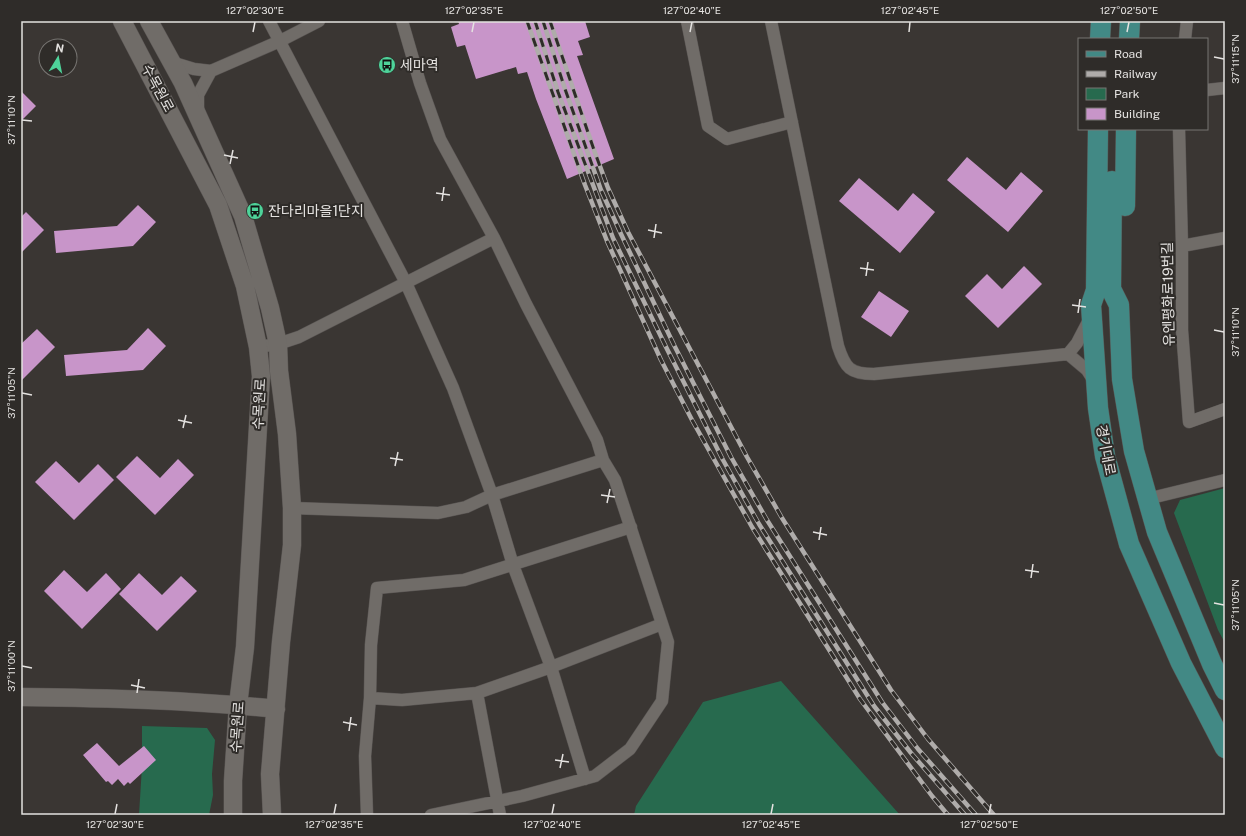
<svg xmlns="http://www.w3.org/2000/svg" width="1246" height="836" viewBox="0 0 1246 836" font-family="'Public Sans','Noto Sans KR',sans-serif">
<rect width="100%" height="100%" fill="#3a3633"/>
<path fill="#276a4e" d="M1225 488V643L1218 630 1174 513 1180 500Z
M781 681 900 815H634L636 806 703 702Z
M142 726 207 728 215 740 212 774 213 795 209 815H139L142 766Z"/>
<path fill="#c895c9" d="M458 21H585L590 37 578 41 583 55 577 56 614 159 567 179 536 99 527 72 518 74 516 67 476 79 465 45 457 47 451 27 459 24Z
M21 91 36 106 21 121Z
M967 157 1006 190 1021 172 1043 191 1008 232 947 180Z
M859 178 898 211 913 193 935 212 900 253 839 201Z
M138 205 156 222 133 246 56 253 54 231 117 226Z
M26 212 44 230 21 253V217Z
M1024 266 1042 284 998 328 965 296 987 274 1002 289Z
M879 291 909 311 891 337 861 317Z
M148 328 166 346 143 370 66 376 64 355 127 350Z
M37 329 55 347 21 381V344Z
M137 456 160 478 178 459 194 475 155 515 116 477Z
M56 461 79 483 98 464 114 480 74 520 35 482Z
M64 570 87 592 106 573 121 589 82 629 44 591Z
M139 573 162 595 181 576 197 591 157 631 119 594Z
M97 743 119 766 144 746 156 760 130 784 128 782 124 786 118 779 112 785 108 781 106 782 83 755Z"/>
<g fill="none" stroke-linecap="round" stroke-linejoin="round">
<g stroke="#585452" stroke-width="13">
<path id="street" d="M269 21 406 283 453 388 492 495 513 565 551 667 585 779
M687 21 708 126 727 139 792 122
M771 21 838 346C845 368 850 374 874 374L1068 354 1077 343 1090 318
M1185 39 1187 21
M171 62 194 69 211 71 280 41 319 21
M1207 90 1225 88
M198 110V95L211 71
M1179 129 1182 246V330L1189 422 1225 409
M1182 246 1225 238
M258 347 278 344 299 337 494 238 440 139 420 83 402 21
M1068 354 1087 370 1094 381
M1147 499 1225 480
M292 508 438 513 466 507 492 495 603 460 597 440 526 304 494 238
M477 693 500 815
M370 698 402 700 477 693 551 667 662 624
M367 815 365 756 370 698 371 645 377 588 464 580 631 527
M431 815 522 796 595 776 630 749 662 701 668 642 615 480 603 460"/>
</g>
<g stroke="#585452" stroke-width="19">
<path id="secondary" d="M122 21 218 205 245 286 258 347 261 376 245 647 238 705 233 781V815
M149 21 183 83 243 216 270 308 278 344 279 371 287 434 292 508V545L281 642 270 774 272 815
M21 697C106 698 191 700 276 709"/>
</g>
<g stroke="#585452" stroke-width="21">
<path id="primary" d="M1100 39 1101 21
M1129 39 1130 21
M1098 129 1096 290 1091 305 1098 408 1105 456 1129 544 1181 663 1225 748
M1112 181 1111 289 1119 305 1122 379 1134 451 1157 532 1212 664 1225 690
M1125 206 1126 129"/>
</g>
<use href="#street" stroke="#706c68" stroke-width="12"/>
<use href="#secondary" stroke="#706c68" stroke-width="18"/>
<use href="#primary" stroke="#428985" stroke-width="20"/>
<g stroke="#afacaa" stroke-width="4.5">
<path id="rail" d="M527 21 585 185 607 241 661 360 692 420 752 527 860 699 932 796 948 815
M535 21 558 92 613 238 667 349 723 460 759 524 874 706 911 753 965 815
M543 21 565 89 601 190 621 234 674 345 731 457 767 520 882 702 918 749 976 815
M550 21 594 150 608 188 628 232 747 457 782 518 891 690 928 739 994 815"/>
</g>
<use href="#rail" stroke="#2f2c29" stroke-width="3" stroke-dasharray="9" stroke-linecap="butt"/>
</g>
<path fill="none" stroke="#e4e2e0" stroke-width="1.5" d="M253 32 255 22M472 32 474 22M690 32 692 22M909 32 910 22M1127 32 1129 22M1214 57 1224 59M22 120 32 121M224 155 238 158M230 164 233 150M436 193 450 195M442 201 444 187M648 230 662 233M654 238 656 224M860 268 874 270M866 276 868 262M1072 305 1086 307M1078 313 1080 299M1214 330 1224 332M22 393 32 395M178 420 192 423M183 428 186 415M390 458 403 460M395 466 398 452M601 495 615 497M607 503 610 489M813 532 827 535M819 540 821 527M1025 570 1039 572M1031 578 1033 564M1214 603 1224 605M22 666 32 668M131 685 145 688M137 693 139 679M343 722 357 725M349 731 351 717M555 760 569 762M560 768 563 754M115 814 117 804M334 814 336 804M552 814 554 804M771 814 773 804M989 814 991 804"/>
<defs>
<g id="bus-disc" transform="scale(0.9)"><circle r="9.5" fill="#4ed39a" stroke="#2f2c29"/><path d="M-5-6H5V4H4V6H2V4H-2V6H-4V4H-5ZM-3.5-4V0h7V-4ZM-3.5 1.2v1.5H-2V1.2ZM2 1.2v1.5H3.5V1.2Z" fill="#111"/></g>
</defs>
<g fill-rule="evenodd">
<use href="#bus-disc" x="387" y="65"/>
<use href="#bus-disc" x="255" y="211"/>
</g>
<g text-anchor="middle" stroke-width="4" stroke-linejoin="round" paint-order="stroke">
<g font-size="14" fill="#e4e2e0" stroke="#2f2c29" text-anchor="start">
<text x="400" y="70">세마역</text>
<text x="268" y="216">잔다리마을1단지</text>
</g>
<g font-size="14" fill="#e4e2e0" stroke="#2f2c29">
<text transform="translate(158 88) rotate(62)" y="5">수목원로</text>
<text transform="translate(1168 294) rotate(-91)" y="5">유엔평화로19번길</text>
<text transform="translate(259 404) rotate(-87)" y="5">수목원로</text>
<text transform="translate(1106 450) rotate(79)" y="5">경기대로</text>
<text transform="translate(237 727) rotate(-86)" y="5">수목원로</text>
</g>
</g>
<rect width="1246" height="836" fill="none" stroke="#2f2c29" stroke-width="44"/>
<rect x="1078" y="38" width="130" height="92" fill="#2f2c29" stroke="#777572"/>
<rect x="1086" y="51" width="20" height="6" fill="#428985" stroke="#777572"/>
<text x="1114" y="58" font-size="12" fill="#e4e2e0">Road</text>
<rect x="1086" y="71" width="20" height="6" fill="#afacaa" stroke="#777572"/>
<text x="1114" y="78" font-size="12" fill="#e4e2e0">Railway</text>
<rect x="1086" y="88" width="20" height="12" fill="#276a4e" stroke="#777572"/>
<text x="1114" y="98" font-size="12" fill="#e4e2e0">Park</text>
<rect x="1086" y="108" width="20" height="12" fill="#c895c9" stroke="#777572"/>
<text x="1114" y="118" font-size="12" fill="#e4e2e0">Building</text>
<g transform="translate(58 58) rotate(10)"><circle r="19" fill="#2f2c29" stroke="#777572"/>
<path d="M0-3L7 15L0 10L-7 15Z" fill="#4ed39a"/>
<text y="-6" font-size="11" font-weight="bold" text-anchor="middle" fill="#e4e2e0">N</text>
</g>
<rect x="22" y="22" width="1202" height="792" fill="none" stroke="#e4e2e0" stroke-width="1.5"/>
<g font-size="10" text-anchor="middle" fill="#e4e2e0">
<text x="255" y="14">127°02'30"E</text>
<text x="474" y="14">127°02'35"E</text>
<text x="692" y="14">127°02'40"E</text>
<text x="910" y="14">127°02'45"E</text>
<text x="1129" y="14">127°02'50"E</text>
<text transform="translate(1235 59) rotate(-90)" y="4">37°11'15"N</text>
<text transform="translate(11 120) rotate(-90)" y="4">37°11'10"N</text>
<text transform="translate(1235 332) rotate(-90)" y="4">37°11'10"N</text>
<text transform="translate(11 393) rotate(-90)" y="4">37°11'05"N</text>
<text transform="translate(1235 605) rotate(-90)" y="4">37°11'05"N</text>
<text transform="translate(11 666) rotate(-90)" y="4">37°11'00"N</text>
<text x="115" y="828">127°02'30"E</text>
<text x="334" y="828">127°02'35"E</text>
<text x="552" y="828">127°02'40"E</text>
<text x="771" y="828">127°02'45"E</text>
<text x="989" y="828">127°02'50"E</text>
</g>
</svg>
